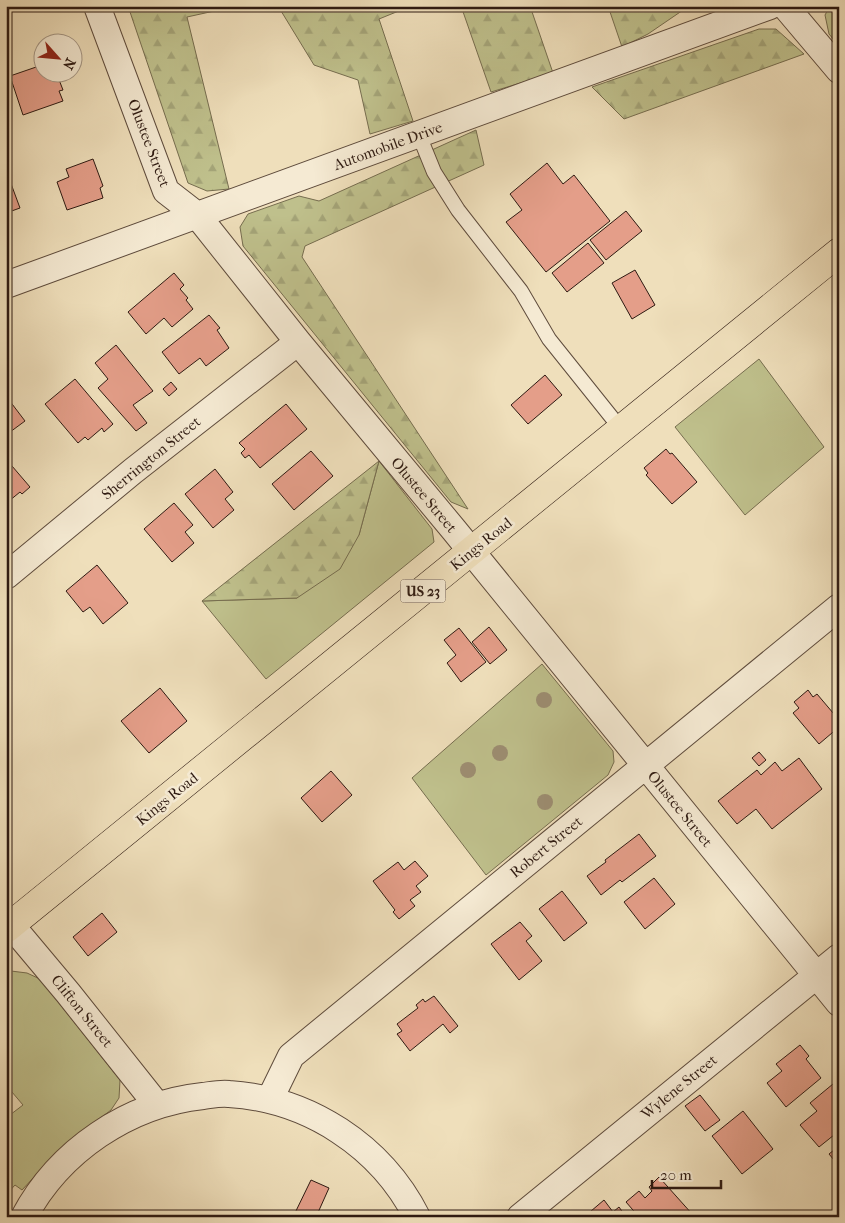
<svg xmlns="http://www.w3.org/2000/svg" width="845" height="1223" viewBox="0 0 845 1223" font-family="'IM FELL French Canon',serif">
<defs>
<pattern id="forest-firs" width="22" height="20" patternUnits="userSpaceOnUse" patternTransform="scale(1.25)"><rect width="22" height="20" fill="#bfc08c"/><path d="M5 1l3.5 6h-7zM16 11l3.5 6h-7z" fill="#a4a478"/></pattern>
</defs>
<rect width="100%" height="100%" fill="#efdfbb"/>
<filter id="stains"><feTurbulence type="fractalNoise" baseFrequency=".004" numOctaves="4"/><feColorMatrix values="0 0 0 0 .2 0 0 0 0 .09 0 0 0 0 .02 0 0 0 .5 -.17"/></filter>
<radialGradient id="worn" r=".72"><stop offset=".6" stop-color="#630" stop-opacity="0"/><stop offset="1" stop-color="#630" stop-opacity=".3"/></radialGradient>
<path fill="#bfc08c" stroke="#766d4f" d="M830 6H839V46L829 34 825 15Z
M759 359 824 447 745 515 675 427Z
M379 461 432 529 434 542 266 679 202 601 297 598 359 535Z
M542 664 613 751 614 762 608 775 486 875 412 778Z
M11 971 27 973 40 979 120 1080 119 1098 111 1110 60 1149 22 1190 15 1185 6 1195V1118L23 1105 6 1085V974Z"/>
<path fill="url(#forest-firs)" stroke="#766d4f" d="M128 6H237L187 17 229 189 207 191 188 183Z
M278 6H411L379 19 413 121 370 134 358 80 314 65Z
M461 6H530L553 73 491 92Z
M608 6H689L648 34 622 47Z
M759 29H776L804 54 624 119 592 87Z
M476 130 484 165 305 246 302 257 468 509 451 502 243 246 240 227 248 214 299 196 319 201Z
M379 461 359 535 340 569 297 598 202 601Z"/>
<path fill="#e49e89" stroke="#2e1a12" d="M42 65V72H56L63 90 59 91 63 101 23 115 10 76Z
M93 159 103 186 100 188 103 198 67 210 57 182 69 177 66 169Z
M547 163 563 184 574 175 610 221 546 272 506 222 522 210 510 194Z
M10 181 20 208 6 213V182Z
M626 211 642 231 606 260 590 240Z
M588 243 604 263 567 292 552 273Z
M635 270 655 305 632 319 612 283Z
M174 273 184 285 180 289 188 298 186 300 193 309 172 327 164 318 146 334 128 312Z
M209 315 220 328 217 330 229 348 206 366 200 358 179 374 162 352Z
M116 345 153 391 133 405 147 423 136 431 98 388 108 379 95 363Z
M545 375 562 395 528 424 511 405Z
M75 379 113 424 104 432 102 428 88 440 85 437 78 443 45 404Z
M171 382 177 389 169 396 163 389Z
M6 396 25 421 6 435Z
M286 404 307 429 260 468 249 455 245 458 241 453 245 449 239 443Z
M666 449 670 454 672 453 697 482 672 504 646 475 648 473 644 468Z
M311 451 333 476 294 510 272 484Z
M6 459 30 487 22 494 20 492 9 501 12 504 6 508Z
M215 469 233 492 225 499 234 510 213 528 185 494Z
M174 503 193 525 185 532 194 543 172 562 144 529Z
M97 565 128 603 103 624 90 607 83 612 66 591Z
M489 627 507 650 490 664 472 642Z
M459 628 486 662 461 682 447 663 456 655 444 640Z
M160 688 187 721 149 753 121 721Z
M808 690 813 697 817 694 839 720V727L819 744 793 713 799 708 794 702Z
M759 752 766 760 759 766 752 758Z
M799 758 822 789 772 829 756 809 737 824 718 801 757 770 761 775 775 762 782 771Z
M331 771 352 795 322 822 301 798Z
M639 834 656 856 622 882 620 880 601 895 587 876 606 862 605 860Z
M415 861 428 876 416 886 421 892 410 900 415 906 399 919 393 912 395 910 373 881 398 862 404 870Z
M654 878 675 904 645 929 624 902Z
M562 891 587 923 564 941 539 909Z
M102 913 117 932 88 956 73 937Z
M520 922 532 936 526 941 542 961 519 980 491 944Z
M434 996 458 1026 450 1033 443 1024 410 1051 397 1034 402 1031 397 1024 418 1008 416 1005 423 999 425 1002Z
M800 1045 809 1056 806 1059 821 1078 786 1107 767 1083 782 1071 776 1064Z
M839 1079V1131L819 1147 800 1125 817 1111 810 1103Z
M700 1095 720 1120 705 1131 685 1106Z
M743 1111 773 1149 742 1174 712 1136Z
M839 1146V1166L829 1154Z
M659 1177 693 1215 690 1217H639L626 1202 639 1191 645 1198 652 1191 649 1187Z
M311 1180 329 1188 316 1217H293Z
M604 1200 613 1212 619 1207 626 1217H584Z"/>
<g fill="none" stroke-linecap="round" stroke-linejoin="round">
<g stroke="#5e4b3c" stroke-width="16">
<path id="lane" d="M419 135 434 172 458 210 521 291 549 339 621 429"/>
</g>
<g stroke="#5e4b3c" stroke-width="28">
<path id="street" d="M97 6 166 191 197 215 298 342 454 530 839 1003
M785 6 839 70
M6 285 770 6
M6 576 133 471 298 342
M6 919 68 993 157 1105
M270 1099 291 1056 839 607
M24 1217C59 1151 128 1104 203 1096 211 1095 220 1093 229 1094 309 1099 381 1146 417 1217
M520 1217 839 957"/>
</g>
<g stroke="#2e1a12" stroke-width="29">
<path id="primary" d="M6 929 839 252"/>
</g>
<use href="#lane" stroke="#f5ead3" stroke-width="14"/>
<use href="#street" stroke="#f5ead3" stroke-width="26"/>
<use href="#primary" stroke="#efdfbb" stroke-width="28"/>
</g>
<g fill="#9d8e72">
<circle cx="544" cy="700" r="8"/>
<circle cx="500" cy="753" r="8"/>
<circle cx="468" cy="770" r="8"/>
<circle cx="545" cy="802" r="8"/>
</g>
<g text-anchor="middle" stroke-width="5" stroke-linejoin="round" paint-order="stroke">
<rect fill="#f5ead3" stroke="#6a584c" stroke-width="1" x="400.5" y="579.5" width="45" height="23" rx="4"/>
<g font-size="14" font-weight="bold" fill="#2e1a12">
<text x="423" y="596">US 23</text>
</g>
<g font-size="15" fill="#2e1a12" stroke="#f5ead3">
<text transform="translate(149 143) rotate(69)" y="5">Olustee Street</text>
<text transform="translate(388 146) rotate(-20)" y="5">Automobile Drive</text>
<text transform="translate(151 458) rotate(-39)" y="5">Sherrington Street</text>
<text transform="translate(424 495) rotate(50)" y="5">Olustee Street</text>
<text transform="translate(481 544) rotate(-39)" y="5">Kings Road</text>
<text transform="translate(167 799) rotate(-39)" y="5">Kings Road</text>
<text transform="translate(680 809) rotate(51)" y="5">Olustee Street</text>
<text transform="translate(546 847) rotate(-39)" y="5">Robert Street</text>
<text transform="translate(82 1011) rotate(51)" y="5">Clifton Street</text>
<text transform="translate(679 1087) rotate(-39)" y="5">Wylene Street</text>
</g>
</g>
<rect width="845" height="1223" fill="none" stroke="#efdfbb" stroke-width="25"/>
<rect x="8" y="8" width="830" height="1208" fill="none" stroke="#2e1a12" stroke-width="2.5"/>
<rect x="12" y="12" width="820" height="1198" fill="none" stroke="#2e1a12"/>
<g transform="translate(58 58) rotate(117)"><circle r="24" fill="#f5ead3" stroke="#a59786"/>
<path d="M0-4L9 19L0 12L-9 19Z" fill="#8f2418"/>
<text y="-8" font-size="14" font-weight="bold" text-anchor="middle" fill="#2e1a12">N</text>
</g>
<path d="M652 1180v8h69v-8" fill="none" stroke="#2e1a12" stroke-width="2.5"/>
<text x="660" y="1180" font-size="15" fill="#2e1a12" stroke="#f5ead3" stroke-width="4" paint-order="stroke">20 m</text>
<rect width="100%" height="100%" filter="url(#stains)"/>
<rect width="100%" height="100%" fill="url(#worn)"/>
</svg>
